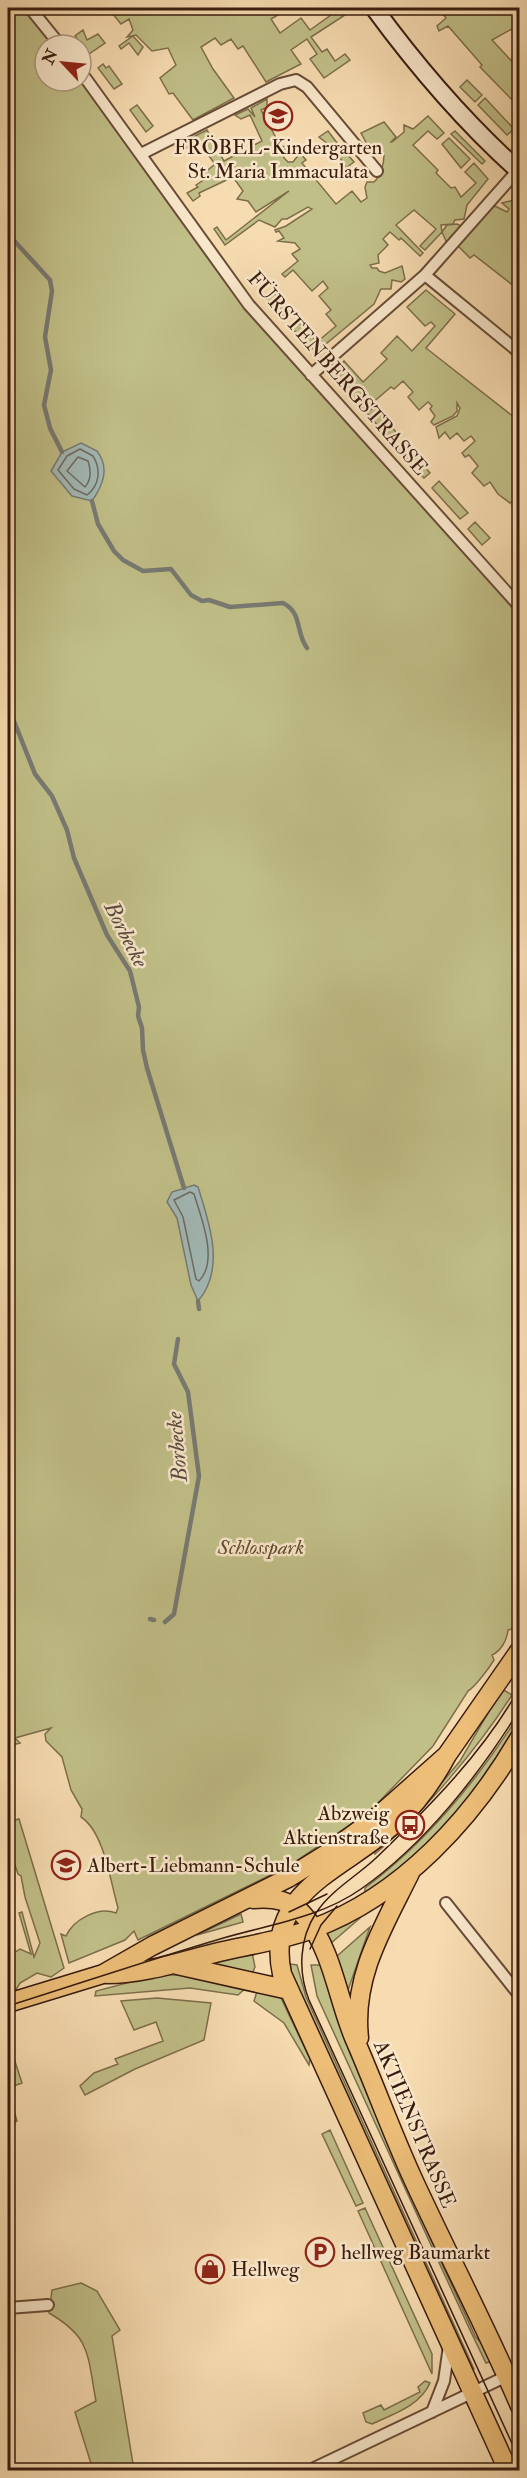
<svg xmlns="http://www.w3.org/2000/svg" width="527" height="2478" viewBox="0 0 527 2478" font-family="'IM FELL Double Pica',serif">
<rect width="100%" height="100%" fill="#f7dcb1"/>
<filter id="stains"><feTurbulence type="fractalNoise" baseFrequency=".00333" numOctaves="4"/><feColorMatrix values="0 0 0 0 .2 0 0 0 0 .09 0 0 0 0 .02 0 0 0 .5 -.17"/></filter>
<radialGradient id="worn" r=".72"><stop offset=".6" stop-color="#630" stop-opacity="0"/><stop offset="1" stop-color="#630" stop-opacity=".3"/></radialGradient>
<path fill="#c1bf88" stroke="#7d6e4b" stroke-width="1.5" d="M8 8H30L60 45H45V81H81V72L229 279 519 607 518 1622 512 1629 508 1630C507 1640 501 1651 492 1655L494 1660C489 1668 475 1687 468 1691L433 1746 369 1812 287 1867 138 1940 134 1931 125 1940 69 1963 61 1934 66 1936C73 1920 98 1906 116 1913L118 1908C110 1880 104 1832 81 1817L82 1809 71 1790 62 1757 46 1741 45 1734 51 1728 15 1738 20 1743 8 1746Z
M108 8H290L271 19 280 33 301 18 310 30 335 12 332 8H344L348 13 311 37 322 52 327 49 335 61 345 54 350 60 324 78 310 59 317 54 307 39 291 50 301 64 266 82 243 46 238 49 231 39 221 45 215 38 201 47 213 69 234 98 193 120 173 93 169 94 160 78 176 65 168 48 152 51 136 35 127 37 133 30 129 19 121 24Z
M438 8H519V25L492 40 519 69V107L480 67 482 65 448 26 439 31 437 26 446 18Z
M83 30 87 40 98 34 105 43 89 54 75 36Z
M133 36 143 47 138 55 129 43 121 49 119 46Z
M103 64 106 68 109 66 122 84 114 89 98 68Z
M467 80 482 95 475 102 460 87Z
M485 98 514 129 507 135 478 105Z
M267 99V107L261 110 281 147 290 145 283 153 284 158 288 162H293L300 153 306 160 302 163 336 204 352 191 361 202 367 198 365 187 367 182H374C381 176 384 163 384 155L368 146 361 133 384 122 396 137 391 142H392L404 132V125L413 129 428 116 444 133 437 139 428 131 413 145 438 170 436 173 451 188 455 187 461 197 476 183 465 172 474 163 488 179 467 205 464 219 455 220 453 224 441 225 442 232 447 225 457 224 463 227 495 206 507 212 509 209 502 203 514 200 519 205V290L474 255 470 258 458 246 450 250 442 232 425 250 420 246 436 229 414 210 396 225 423 253 420 256 401 238 399 240 390 232 383 239 388 245 378 255 379 263 370 265 372 268H377L379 271 385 273 402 266 405 279 401 282 392 280 391 289H381L374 304 321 348 310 349 292 328 298 322 317 342 336 326 326 314 331 310 319 296 328 288 323 281 312 291 293 270 285 277 282 274 298 261 292 254 300 249 295 243 278 241 284 238 279 231 276 232 275 230 286 226 312 209 308 207 287 219H282L275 227 259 220 225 245 214 229 217 227 226 240 289 191 256 212 248 201 237 199 243 191 233 177 199 193 200 196 193 201 187 193 198 187 196 185 205 179 202 175 215 164 197 140 180 153 175 146 207 130 224 161 262 141 250 115 241 119 235 115 248 109 255 117 251 108Z
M137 105 153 126 146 132 130 110Z
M328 131 338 144 333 148 319 137Z
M455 131 485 161 482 164 451 134Z
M449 138 470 159 461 168 442 144Z
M341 147 354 162 346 168 336 151Z
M426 290 455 314 426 348 519 421V513L512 505 518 497 510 503 498 494 490 482 484 486 472 473 478 466 469 455 465 457 462 453 475 441 471 436 464 441 457 433 450 439 445 432 439 438 436 427 457 416 460 408 457 403V411L453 416 434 425 431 422 435 416 430 409 432 406 428 402 419 410 408 397 413 392 403 381 394 389 391 387 364 410 334 375 344 361 363 382 387 359 381 353 397 336 412 351 435 326 431 322 425 326 407 307Z
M272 291 289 311 282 317 265 297Z
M374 407 396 432 389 439 367 413Z
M403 443 430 473 424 478 397 449Z
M439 481 468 513 460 519 432 488Z
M475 522 490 538 482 545 468 529Z
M502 1689 512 1695C478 1748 423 1814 375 1854L374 1851 439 1786 460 1761Z
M517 1718 519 1723C482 1790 430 1851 365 1894V1888C426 1842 476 1782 517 1718Z
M8 1810 11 1821 19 1819 64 1968 51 1977 37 1973 20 1983 14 1993 8 1994V1957L20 1949 31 1954 19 1913 22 1912 34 1957 40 1943 25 1897 21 1876 18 1874 8 1844Z
M363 1913 360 1918 330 1944 325 1934Z
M241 1914 243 1922 197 1935Z
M370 1927 347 1993 336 1957Z
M252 1952 255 1967 252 1974 210 1964Z
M290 1964 297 1965 306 1997 474 2369 471 2370 292 1976Z
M311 1965H321C360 2094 420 2214 475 2336L491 2354 492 2361 486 2363 469 2328 317 1996Z
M171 1975H185L247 1987 238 1995 190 1988 95 1996 96 1991 146 1978Z
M258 1988 281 1998 310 2059 309 2065 284 2023 254 2001Z
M157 1998 211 2003 204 2040 135 2069 85 2095 80 2086 94 2073 118 2064 115 2059 163 2041 156 2022 134 2030 121 2001Z
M8 2040 22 2083 8 2088Z
M8 2090 17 2121 8 2125Z
M330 2130 363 2203 356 2206 322 2134Z
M365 2208 432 2354V2374L358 2211Z
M81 2283 97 2291 120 2330 112 2336 134 2470H93L75 2412 96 2401C87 2355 92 2338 49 2313L52 2290Z
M425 2381 430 2383C420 2406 393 2414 372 2424L366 2422 363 2413 381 2405 384 2410 420 2392 418 2387Z"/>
<path fill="#a2b9b7" stroke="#787a73" stroke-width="1.5" d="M81 443 97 451C110 468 103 485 92 501L72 496 51 471 62 452Z
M194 1185 198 1187C209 1222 226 1269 198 1301L191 1285 177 1218 167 1202 172 1192Z"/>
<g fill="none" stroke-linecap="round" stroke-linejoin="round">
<path stroke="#6e6a62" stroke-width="1.5" d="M80 449 93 456C101 469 100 485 87 495L74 489 58 470 67 456Z
M78 457 88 461C91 470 92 479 85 487L67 471Z
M190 1192 194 1194C201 1217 219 1261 199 1281L196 1279 183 1217 174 1200Z"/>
<path stroke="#787a73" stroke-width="4.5" d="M8 234 50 280 52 291 45 337 51 370 44 405 50 428 62 452
M92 501 98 524 114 551 123 560 143 571 171 569 191 595 202 601 209 600 230 607 283 603C303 613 295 632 307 648
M8 706 35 774 52 796 67 830 74 858 107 935 130 971 139 1007 138 1016 142 1028 143 1050 147 1068 184 1188
M198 1301 199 1309
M150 1619 154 1620
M165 1622 174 1614 199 1476 188 1392 174 1364 178 1339"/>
<g stroke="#684c37" stroke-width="14">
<path id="street" d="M30 8 60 45
M81 72 249 305 520 607
M141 154 280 84 296 80 307 87 377 171
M425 275 520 353
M311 375 425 275 518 170
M446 1903 520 1996
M8 2308 48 2305
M432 2412 444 2381 449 2346
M310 2470 507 2376"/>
</g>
<g stroke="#391c0e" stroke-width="20">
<path id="secondary" d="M374 8C418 68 464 122 520 172"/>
</g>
<g stroke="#391c0e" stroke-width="21">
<path id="primary" d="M447 1755C433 1781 417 1804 394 1824 344 1870 264 1890 282 1974L508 2470
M253 1899C274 1897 292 1900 306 1918 333 1952 338 2001 355 2040 375 2086 392 2133 413 2179 448 2255 487 2329 520 2406
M177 1965 289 1990
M107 1974C145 1974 182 1961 219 1952 250 1945 283 1940 312 1929 402 1896 473 1818 520 1737
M8 2003 103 1974 152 1946 288 1878 325 1855 376 1818 447 1755 520 1650
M359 2038C352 1976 384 1926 410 1873"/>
</g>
<use href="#street" stroke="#fae8cc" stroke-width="10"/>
<use href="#secondary" stroke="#fae8cc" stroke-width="16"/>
<use href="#primary" stroke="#ecbe78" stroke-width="18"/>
<path stroke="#391c0e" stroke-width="1.5" d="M520 1687C484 1752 429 1807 376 1858 357 1876 331 1890 316 1913 299 1939 298 1972 309 2000L520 2461
M289 1912 327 1894
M310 1949 321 1925 337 1906
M8 2006C78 1984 149 1960 220 1939 267 1925 320 1918 361 1889 424 1845 480 1774 520 1709"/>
</g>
<defs>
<g id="school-ring" transform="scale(1.5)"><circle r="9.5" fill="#fae8cc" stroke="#8f2418" stroke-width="1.5"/><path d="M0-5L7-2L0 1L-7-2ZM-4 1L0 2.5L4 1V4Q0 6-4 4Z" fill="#8f2418"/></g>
<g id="bus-ring" transform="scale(1.5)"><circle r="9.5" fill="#fae8cc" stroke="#8f2418" stroke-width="1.5"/><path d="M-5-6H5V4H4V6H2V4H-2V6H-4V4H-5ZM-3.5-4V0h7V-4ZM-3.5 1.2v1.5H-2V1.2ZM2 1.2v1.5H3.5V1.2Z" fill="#8f2418"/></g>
<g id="parking-ring" transform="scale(1.5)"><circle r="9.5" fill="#fae8cc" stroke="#8f2418" stroke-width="1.5"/><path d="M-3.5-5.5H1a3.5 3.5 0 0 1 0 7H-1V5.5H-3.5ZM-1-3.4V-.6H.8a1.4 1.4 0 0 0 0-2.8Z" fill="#8f2418"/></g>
<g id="shop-ring" transform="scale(1.5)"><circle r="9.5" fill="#fae8cc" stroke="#8f2418" stroke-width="1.5"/><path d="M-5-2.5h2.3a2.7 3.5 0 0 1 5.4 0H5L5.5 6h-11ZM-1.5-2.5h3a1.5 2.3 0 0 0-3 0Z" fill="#8f2418"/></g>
</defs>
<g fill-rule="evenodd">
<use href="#school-ring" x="278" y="116"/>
<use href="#bus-ring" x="410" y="1825"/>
<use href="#school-ring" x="66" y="1865"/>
<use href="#parking-ring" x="320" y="2252"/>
<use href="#shop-ring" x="210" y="2269"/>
</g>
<g text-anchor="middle" stroke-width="5" stroke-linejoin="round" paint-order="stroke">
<g font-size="21" fill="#391c0e" stroke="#fae8cc" text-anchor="start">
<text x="278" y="154" text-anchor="middle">FRÖBEL-Kindergarten<tspan x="278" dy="24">St. Maria Immaculata</tspan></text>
<text x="389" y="1820" text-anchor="end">Abzweig<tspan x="389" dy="24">Aktienstraße</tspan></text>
<text x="87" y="1872">Albert-Liebmann-Schule</text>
<text x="341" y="2259">hellweg Baumarkt</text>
<text x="231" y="2276">Hellweg</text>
</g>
<g font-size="21" fill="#391c0e" stroke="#fae8cc">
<text transform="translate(338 373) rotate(49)" y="7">FÜRSTENBERGSTRASSE</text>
<text transform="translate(415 2124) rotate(67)" y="7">AKTIENSTRASSE</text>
</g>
<g font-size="21" font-style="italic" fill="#624d33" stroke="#fae8cc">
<text x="261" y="1554">Schlosspark</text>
</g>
<g font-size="22" font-style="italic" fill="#584b41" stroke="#fae8cc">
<text transform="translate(127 934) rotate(63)" y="8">Borbecke</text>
<text transform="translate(176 1447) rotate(-95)" y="8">Borbecke</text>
</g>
</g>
<rect width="527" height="2478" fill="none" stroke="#f7dcb1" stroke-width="30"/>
<rect x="9" y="9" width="509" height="2460" fill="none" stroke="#391c0e" stroke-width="3"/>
<rect x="15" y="15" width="497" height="2448" fill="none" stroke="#391c0e" stroke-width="1.5"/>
<g transform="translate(63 63) rotate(296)"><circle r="28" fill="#fae8cc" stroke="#ad9680" stroke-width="1.5"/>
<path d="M0-4.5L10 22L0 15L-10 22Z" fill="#8f2418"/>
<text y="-9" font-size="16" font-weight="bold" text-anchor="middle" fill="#391c0e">N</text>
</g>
<rect width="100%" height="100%" filter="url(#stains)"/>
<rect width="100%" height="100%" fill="url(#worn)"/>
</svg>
